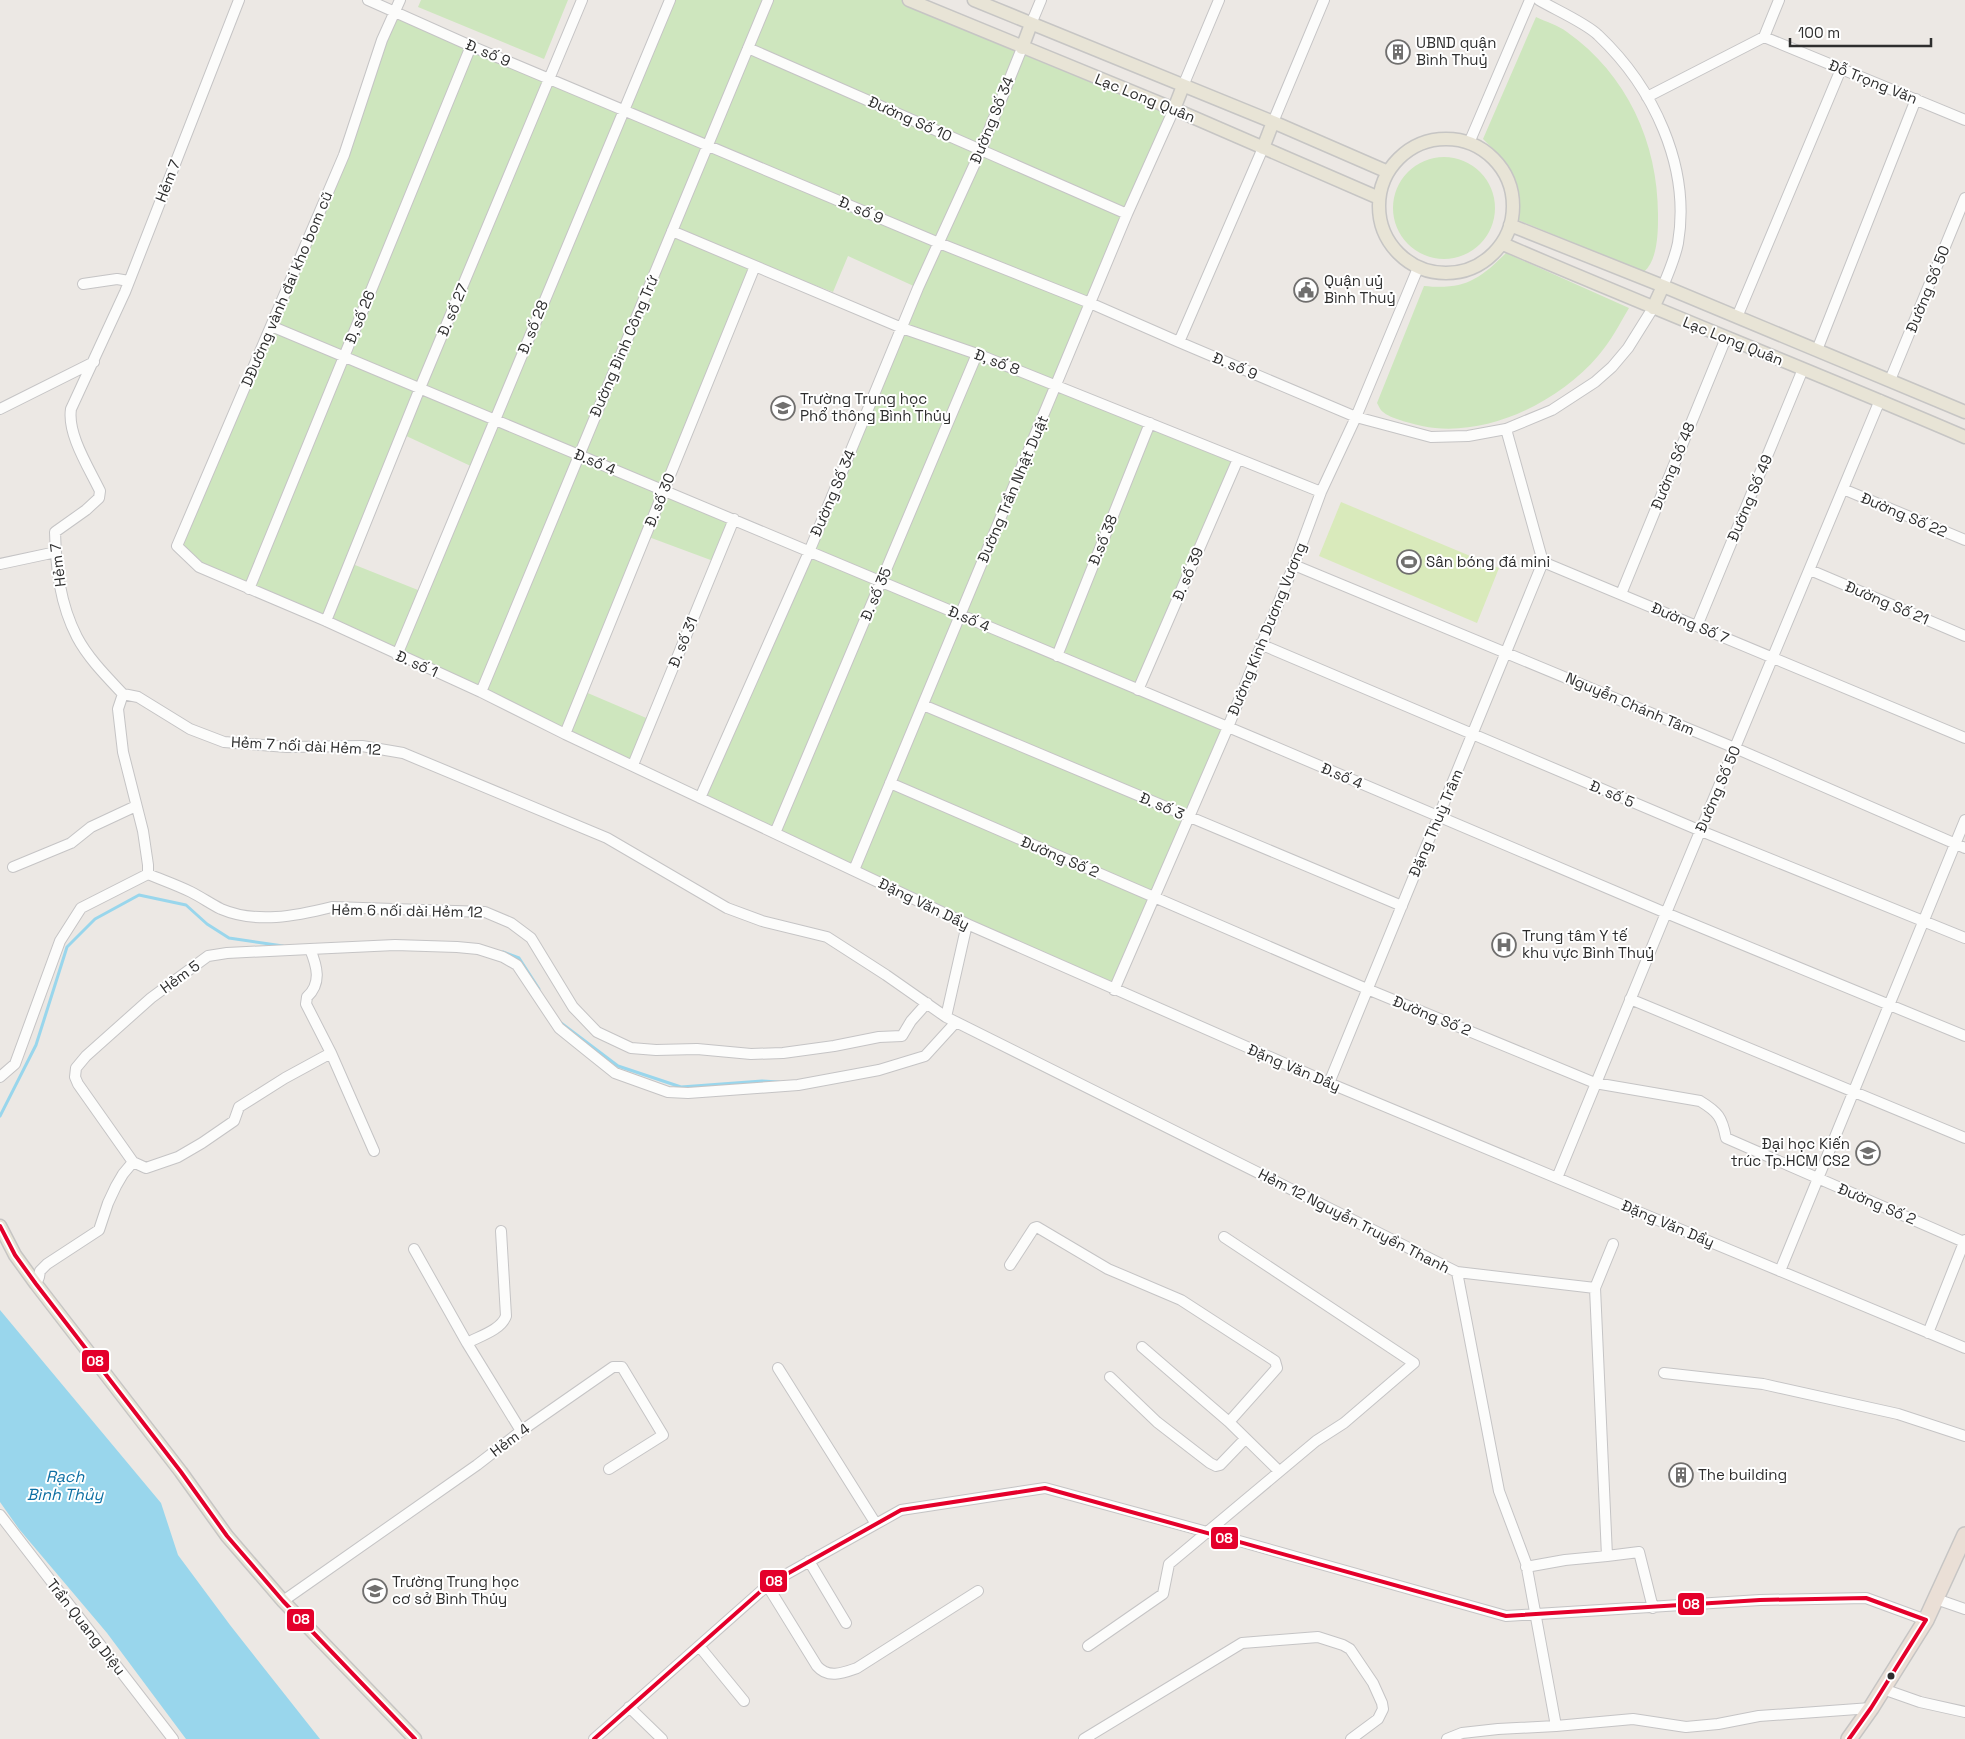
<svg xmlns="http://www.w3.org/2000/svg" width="1965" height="1739" viewBox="0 0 1965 1739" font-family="'Space Grotesk',sans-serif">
<rect width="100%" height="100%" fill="#ece8e4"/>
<path fill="#cee6be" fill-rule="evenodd" d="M421 0H568L544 59 418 7Z
M670 0H909L1174 109 1056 385 1233 460 1136 688 1228 727 1114 990 700 798 918 288 848 256 833 292 692 239 755 266 664 491 734 519 716 562 646 536 583 691 651 720 633 765 199 567 177 546 271 326 396 12 623 110ZM402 434 475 468 423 592 350 563Z
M1536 17C1546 22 1558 25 1567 32 1628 75 1659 145 1658 218 1658 236 1657 260 1644 272L1518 220C1519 181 1511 166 1483 139Z
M1393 208a51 51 0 1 1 102 0a51 51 0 1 1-102 0Z
M1506 253 1629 308C1619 325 1611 341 1598 356 1558 403 1484 439 1422 426 1413 424 1389 418 1383 412 1380 410 1379 406 1377 403L1424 286C1464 290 1479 280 1506 253Z"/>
<path fill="#d9eabb" d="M1341 502 1499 568 1477 623 1319 556Z"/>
<path fill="#99d6ec" d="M0 1310 161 1503 178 1555 230 1625 320 1739H186L107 1633 19 1529 0 1502Z"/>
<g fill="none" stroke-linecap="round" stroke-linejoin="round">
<path stroke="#99d6ec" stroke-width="3" d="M503 952 519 958 539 989
M561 1023 618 1066 681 1087 762 1081 779 1082
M0 1116 36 1045 67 947 95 919 139 895 186 905 207 924 229 938 283 946"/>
<g stroke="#c5c4c5" stroke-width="12">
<path id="minor" d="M368 0 471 46 939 243 1090 303 1179 342 1356 417 1431 437 1468 436 1506 429 1552 410 1595 382 1612 367 1628 348 1653 308
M400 0 382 40 344 155 177 546 199 567 326 621 481 692 565 734 967 924 1329 1083 1965 1348
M1539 0C1554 9 1586 23 1598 35 1653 87 1691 166 1678 243 1675 258 1669 272 1663 286
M1031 24 1041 0
M1764 37 1779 0
M748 48 1127 214
M1183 86 1219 0
M1647 97 1764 37 1965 120
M1273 122 1324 0
M1469 143 1530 0
M672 231 902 328 977 354 1321 492
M83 284 117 279 129 281
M1737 317 1841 69
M271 326 1247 735 1666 913 1965 1036
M1179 342 1263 148
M1817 350 1916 99
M1890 380 1965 198
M0 409 94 362
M1506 429 1543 562 1965 738
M1843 489 1965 540
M0 564 56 552
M1294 565 1735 748 1965 848
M1810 570 1965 636
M249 589 471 46
M1621 594 1726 338
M326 621 420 388 582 0
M1697 626 1803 369
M1260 644 1701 831 1965 938
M397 655 670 0
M1057 656 1150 423
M1138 690 1238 459
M481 692 768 0
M123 694C107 677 88 658 77 637 60 604 56 569 55 532L86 510 99 498 100 491C89 468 67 434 71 409L125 292 239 0
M923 705 1402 906
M565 734 755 266
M633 765 734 519
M890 783 1367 989 1595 1083 1700 1101C1718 1112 1722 1117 1726 1138L1964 1242
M700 798 809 552 918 288 981 150 1022 48
M775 833 977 354
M13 867 71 843 91 827 136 806
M854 870 1127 214 1174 109
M148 874C162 880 177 885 191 892 201 897 211 904 221 909 256 924 296 916 332 907L485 912 511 923 531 938 573 1007 597 1032 631 1048 656 1050 697 1049 751 1054 783 1053 834 1046 879 1037 902 1036 911 1021 927 1003
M967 924 946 1017 1457 1272 1595 1288 1607 1556 1639 1552 1653 1608
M310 949 395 945 457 947 478 949 503 957 517 965 559 1028 590 1053 615 1073 668 1092 688 1093 798 1085 879 1070 925 1056 956 1022
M1114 990 1228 727 1294 565 1321 492 1356 417 1418 268
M1630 999 1965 1138
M0 1077 15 1064 60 941 81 908 148 874V865L143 831 123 752 118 709 123 694 138 697 190 729 224 742 287 747 362 746 403 753 607 838 727 908 762 921 827 937 886 975 946 1017
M1329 1083 1543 562
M133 1162 146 1168 178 1157 202 1143 234 1121 239 1107 285 1078 331 1053
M1557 1178 1666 913 1880 400
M501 1231 506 1316C501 1330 480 1336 467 1343L521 1431
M414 1249 467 1343
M1010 1265 1034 1228 1037 1227 1108 1269 1181 1300 1275 1361 1277 1368 1229 1422 1279 1471
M1780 1271 1965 820
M1457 1272 1499 1491 1526 1563 1556 1726
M36 1284 39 1277 40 1271 47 1264 99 1230 108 1203 116 1186 123 1174 133 1162 78 1084 75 1077 76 1068 86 1056 151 998 208 956 227 953 310 949C317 966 322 983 307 997L306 1004 331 1053 374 1151
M1595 1288 1613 1244
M1928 1333 1965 1240
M1142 1347 1229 1422
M778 1368 876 1524
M1664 1373 1763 1384 1898 1414 1965 1436
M1110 1377 1157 1422 1210 1463 1216 1466 1220 1465 1245 1439
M0 1515 173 1739
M809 1561 846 1623
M1526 1567 1565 1560 1607 1556
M767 1585 817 1666C828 1679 843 1673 857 1668L978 1591
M1936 1599 1965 1609
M283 1601 477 1465 521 1431 613 1367H622L663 1435 609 1469
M699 1646 744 1701
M1088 1646 1163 1594 1169 1564 1316 1441 1344 1423 1414 1363 1224 1237
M1883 1689 1920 1702 1965 1712
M629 1707 662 1739
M594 1739 769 1584 876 1524 901 1510 1045 1488 1207 1532 1506 1616 1760 1600 1866 1598 1926 1620
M1084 1739 1242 1643 1318 1637 1343 1645 1350 1649 1373 1683 1382 1703 1383 1709 1378 1719 1351 1739
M1447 1739 1462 1733 1498 1729 1556 1726 1633 1719 1686 1727 1718 1724 1759 1716 1871 1708"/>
</g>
<g stroke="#c6c5c4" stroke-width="15">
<path id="major" d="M909 0 1174 109 1379 198
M974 0 1273 122 1388 172
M1022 48 1031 24
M1174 109 1183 86
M1379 206a67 67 0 1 1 134 0a67 67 0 1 1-134 0Z
M1263 148 1273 122
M1510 225 1663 286 1965 412
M1503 244C1656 310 1812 371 1965 437
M1653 308 1663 286
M0 1226 15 1255 36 1284 181 1472 227 1536 283 1601 415 1739"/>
</g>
<g stroke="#c6c5c4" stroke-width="18">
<path id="highway" d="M1849 1739 1871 1708 1926 1620 1965 1535"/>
</g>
<use href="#minor" stroke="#fcfcfb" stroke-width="10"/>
<use href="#major" stroke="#e8e4d6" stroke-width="12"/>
<use href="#highway" stroke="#eadfd6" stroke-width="15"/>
<g stroke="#fff" stroke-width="8">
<path id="bus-1" d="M0 1226 15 1255 36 1284 181 1472 227 1536 283 1601 415 1739
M594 1739 769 1584 901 1510 1045 1488 1506 1616 1760 1600 1866 1598 1926 1620
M1849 1739 1871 1708 1926 1620"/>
</g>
<use href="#bus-1" stroke="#e4002b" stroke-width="4"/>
</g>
<defs>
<g id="building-ring" transform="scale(1.25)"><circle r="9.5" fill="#fff" stroke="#706f6e" stroke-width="1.5"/><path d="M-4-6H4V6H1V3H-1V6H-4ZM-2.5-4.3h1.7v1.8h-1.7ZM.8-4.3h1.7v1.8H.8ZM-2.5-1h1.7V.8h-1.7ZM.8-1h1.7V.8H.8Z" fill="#706f6e"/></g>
<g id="civic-ring" transform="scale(1.25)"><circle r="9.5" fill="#fff" stroke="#706f6e" stroke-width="1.5"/><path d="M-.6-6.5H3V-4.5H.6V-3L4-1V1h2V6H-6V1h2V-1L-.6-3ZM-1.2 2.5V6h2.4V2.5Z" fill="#706f6e"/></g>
<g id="school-ring" transform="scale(1.25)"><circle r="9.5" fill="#fff" stroke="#706f6e" stroke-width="1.5"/><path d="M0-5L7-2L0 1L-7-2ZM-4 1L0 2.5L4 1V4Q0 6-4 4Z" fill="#706f6e"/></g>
<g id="stadium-ring" transform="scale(1.25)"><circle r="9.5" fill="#fff" stroke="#706f6e" stroke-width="1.5"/><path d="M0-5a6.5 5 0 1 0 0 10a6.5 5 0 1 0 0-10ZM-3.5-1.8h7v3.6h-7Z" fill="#706f6e"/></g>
<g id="hospital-ring" transform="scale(1.25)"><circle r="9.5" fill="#fff" stroke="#706f6e" stroke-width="1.5"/><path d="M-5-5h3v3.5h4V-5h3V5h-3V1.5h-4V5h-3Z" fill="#706f6e"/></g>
</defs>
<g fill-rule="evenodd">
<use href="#building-ring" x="1398" y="52"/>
<use href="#civic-ring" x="1306" y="290"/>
<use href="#school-ring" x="783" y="408"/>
<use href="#stadium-ring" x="1409" y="562"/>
<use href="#hospital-ring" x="1504" y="945"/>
<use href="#school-ring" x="1868" y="1153"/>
<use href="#building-ring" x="1681" y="1475"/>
<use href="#school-ring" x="375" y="1591"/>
</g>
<circle fill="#2e2e2e" stroke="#fff" stroke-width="2" cx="1891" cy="1676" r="4.5"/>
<g text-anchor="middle" stroke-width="4" stroke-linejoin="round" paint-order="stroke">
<g font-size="15" fill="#2e2e2e" stroke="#fff" text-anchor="start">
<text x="1416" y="48">UBND quận<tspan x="1416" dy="17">Bình Thuỷ</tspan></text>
<text x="1324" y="286">Quận uỷ<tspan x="1324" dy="17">Bình Thuỷ</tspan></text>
<text x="800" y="404">Trường Trung học<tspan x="800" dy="17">Phổ thông Bình Thủy</tspan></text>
<text x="1426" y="567">Sân bóng đá mini</text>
<text x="1522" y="941">Trung tâm Y tế<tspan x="1522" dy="17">khu vực Bình Thuỷ</tspan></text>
<text x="1850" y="1149" text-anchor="end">Đại học Kiến<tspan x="1850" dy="17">trúc Tp.HCM CS2</tspan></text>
<text x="1698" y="1480">The building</text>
<text x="392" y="1587">Trường Trung học<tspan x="392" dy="17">cơ sở Bình Thủy</tspan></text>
</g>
<g font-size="15" fill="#2e2e2e" stroke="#fff">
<text transform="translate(488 53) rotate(23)" y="5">Đ. số 9</text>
<text transform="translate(1873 82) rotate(22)" y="5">Đỗ Trọng Văn</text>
<text transform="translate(1145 98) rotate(22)" y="5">Lạc Long Quân</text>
<text transform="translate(910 119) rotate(24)" y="5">Đường Số 10</text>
<text transform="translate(992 120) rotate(-68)" y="5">Đường Số 34</text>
<text transform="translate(168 181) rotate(-69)" y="5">Hẻm 7</text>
<text transform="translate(861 210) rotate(23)" y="5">Đ. số 9</text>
<text transform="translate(287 289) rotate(-67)" y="5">DĐường vành đai kho bom cũ</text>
<text transform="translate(1928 289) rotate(-68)" y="5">Đường Số 50</text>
<text transform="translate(453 310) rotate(-67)" y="5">Đ. số 27</text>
<text transform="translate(360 317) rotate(-68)" y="5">Đ, số 26</text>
<text transform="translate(533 327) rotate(-68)" y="5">Đ. số 28</text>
<text transform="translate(1733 341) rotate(22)" y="5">Lạc Long Quân</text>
<text transform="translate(624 346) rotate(-67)" y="5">Đường Đinh Công Trứ</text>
<text transform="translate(997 362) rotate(21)" y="5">Đ, số 8</text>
<text transform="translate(1235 366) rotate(23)" y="5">Đ. số 9</text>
<text transform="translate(595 462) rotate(23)" y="5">Đ.số 4</text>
<text transform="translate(1673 466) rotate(-68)" y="5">Đường Số 48</text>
<text transform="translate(1013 489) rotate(-67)" y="5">Đường Trần Nhật Duật</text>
<text transform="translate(833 493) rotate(-67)" y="5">Đường Số 34</text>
<text transform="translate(1750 498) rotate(-67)" y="5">Đường Số 49</text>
<text transform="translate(660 500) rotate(-68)" y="5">Đ. số 30</text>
<text transform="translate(1904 515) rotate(23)" y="5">Đường Số 22</text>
<text transform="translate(1103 540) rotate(-68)" y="5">Đ.số 38</text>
<text transform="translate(58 565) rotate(-97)" y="5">Hẻm 7</text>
<text transform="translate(1188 574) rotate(-67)" y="5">Đ. số 39</text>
<text transform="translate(876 594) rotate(-67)" y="5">Đ. số 35</text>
<text transform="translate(1887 603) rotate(23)" y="5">Đường Số 21</text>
<text transform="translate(969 619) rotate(23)" y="5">Đ.số 4</text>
<text transform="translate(1690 623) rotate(23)" y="5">Đường Số 7</text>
<text transform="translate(1267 629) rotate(-68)" y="5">Đường Kinh Dương Vương</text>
<text transform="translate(683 642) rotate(-68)" y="5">Đ. số 31</text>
<text transform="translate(417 664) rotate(24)" y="5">Đ. số 1</text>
<text transform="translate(1630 704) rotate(23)" y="5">Nguyễn Chánh Tâm</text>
<text transform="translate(306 746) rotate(3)" y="5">Hẻm 7 nối dài Hẻm 12</text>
<text transform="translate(1342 776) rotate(23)" y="5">Đ.số 4</text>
<text transform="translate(1718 789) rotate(-67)" y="5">Đường Số 50</text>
<text transform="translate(1612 794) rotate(23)" y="5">Đ. số 5</text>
<text transform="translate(1162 806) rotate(23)" y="5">Đ. số 3</text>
<text transform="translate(1436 823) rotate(-67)" y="5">Đặng Thuỳ Trâm</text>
<text transform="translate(1060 857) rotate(23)" y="5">Đường Số 2</text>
<text transform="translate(924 904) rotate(26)" y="5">Đặng Văn Dầy</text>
<text transform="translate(407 911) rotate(1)" y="5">Hẻm 6 nối dài Hẻm 12</text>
<text transform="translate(180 977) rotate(-36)" y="5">Hẻm 5</text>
<text transform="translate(1432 1016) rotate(22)" y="5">Đường Số 2</text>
<text transform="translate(1294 1068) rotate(23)" y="5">Đặng Văn Dầy</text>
<text transform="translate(1877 1204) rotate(23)" y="5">Đường Số 2</text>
<text transform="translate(1354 1221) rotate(27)" y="5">Hẻm 12 Nguyễn Truyền Thanh</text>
<text transform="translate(1668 1224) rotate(23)" y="5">Đặng Văn Dầy</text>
<text transform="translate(510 1440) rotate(-37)" y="5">Hẻm 4</text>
<text transform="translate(86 1627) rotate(52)" y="5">Trần Quang Diệu</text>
</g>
<g font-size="16" font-style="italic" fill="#0d6fa3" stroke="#fff">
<text x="65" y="1482">Rạch<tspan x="65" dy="18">Bình Thủy</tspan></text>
</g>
</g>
<g stroke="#fff" stroke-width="2">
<rect x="81" y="1349" width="29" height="24" rx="5" fill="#e4002b"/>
<rect x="1210" y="1526" width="29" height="24" rx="5" fill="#e4002b"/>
<rect x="759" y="1569" width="29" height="24" rx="5" fill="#e4002b"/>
<rect x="1677" y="1592" width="28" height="24" rx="5" fill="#e4002b"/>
<rect x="286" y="1608" width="29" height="24" rx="5" fill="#e4002b"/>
</g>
<g font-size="14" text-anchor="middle" font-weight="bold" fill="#fff">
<text x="95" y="1366">08</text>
<text x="1224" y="1543">08</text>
<text x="774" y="1586">08</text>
<text x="1691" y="1609">08</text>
<text x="301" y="1624">08</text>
</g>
<path d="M1790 38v8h141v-8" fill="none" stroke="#2e2e2e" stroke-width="2.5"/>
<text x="1798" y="38" font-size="15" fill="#2e2e2e" stroke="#ffffff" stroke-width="4" paint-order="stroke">100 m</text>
</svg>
